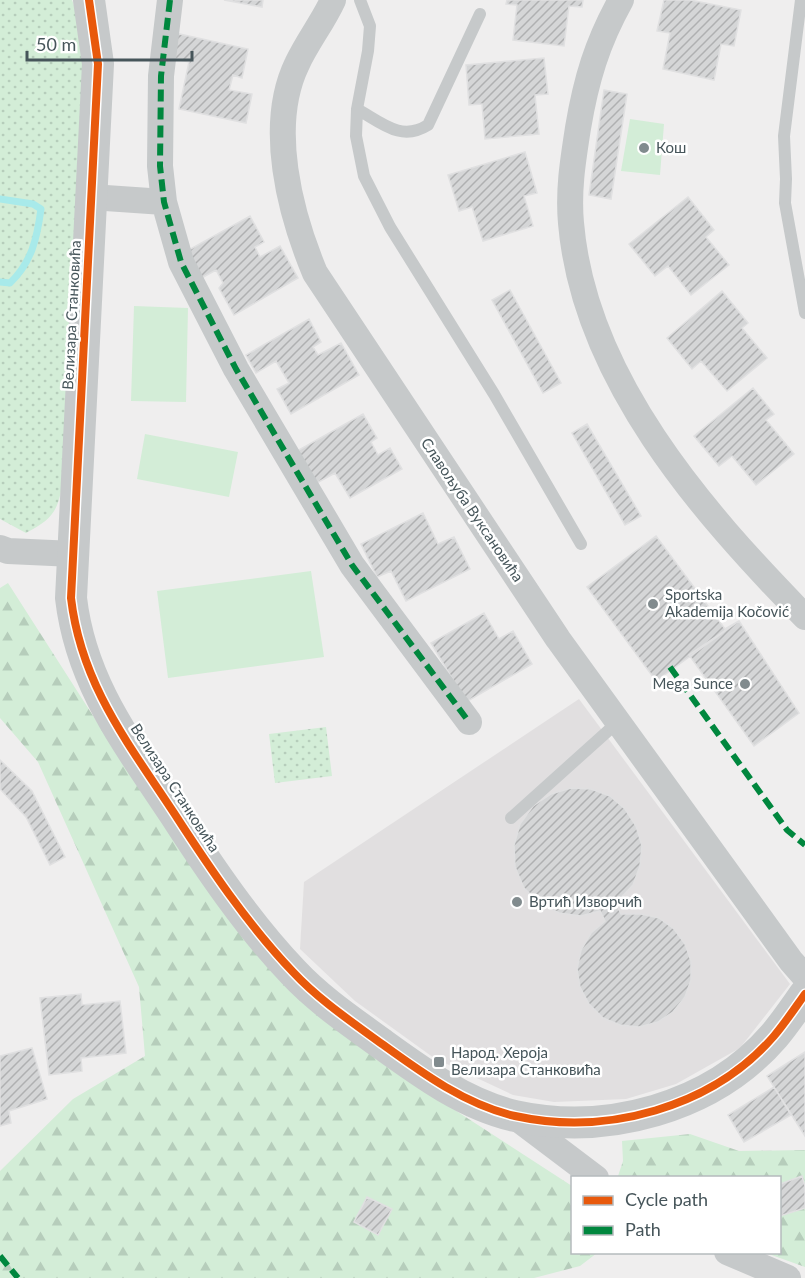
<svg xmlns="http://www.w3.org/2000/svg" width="805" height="1278" viewBox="0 0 805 1278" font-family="Lato,sans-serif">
<defs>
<pattern id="grass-dots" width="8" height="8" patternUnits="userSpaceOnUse" patternTransform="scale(1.5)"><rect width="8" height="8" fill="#d3edd7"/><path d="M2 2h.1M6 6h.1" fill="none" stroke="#b6cdbb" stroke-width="1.8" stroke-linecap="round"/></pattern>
<pattern id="forest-firs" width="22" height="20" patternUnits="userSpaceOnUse" patternTransform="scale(1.5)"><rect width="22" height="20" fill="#d3edd7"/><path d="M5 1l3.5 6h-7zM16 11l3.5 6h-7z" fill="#b6cdbb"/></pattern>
<pattern id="building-hatch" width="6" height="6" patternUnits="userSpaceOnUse" patternTransform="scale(1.5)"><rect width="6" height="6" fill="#d5d6d7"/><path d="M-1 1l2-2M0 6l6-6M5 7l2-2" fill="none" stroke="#afb0b1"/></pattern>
</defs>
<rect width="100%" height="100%" fill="#efeeee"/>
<path fill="#e1dfe0" d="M579 699 790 984 740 1048 676 1084 626 1099 554 1102 513 1095 434 1058 355 1001 300 949 304 882Z"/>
<path fill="url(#grass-dots)" d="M0 0H72L84 33 63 480C58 511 54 518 26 533L0 519Z
M326 727 332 776 275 783 269 734Z"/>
<path fill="url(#forest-firs)" d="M8 583 97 722 240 926 323 1015 376 1059 572 1186V1252L597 1253 580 1266 534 1278H0V1171L73 1099 145 1056 139 987 38 762 0 718V588Z
M690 1134 739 1151 805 1150V1267L766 1253 780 1252V1178L618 1176 623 1161 622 1141Z"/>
<path fill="#d3edd7" d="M630 119 664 124 660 175 621 171Z
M134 306 188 308 186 402 131 401Z
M145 434 238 452 229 497 137 479Z
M311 571 324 657 168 678 157 591Z"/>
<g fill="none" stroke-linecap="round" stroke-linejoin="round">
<path stroke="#a8eaea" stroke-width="7" d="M0 199 33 204 41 209C37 238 32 262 10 283L0 282"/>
</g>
<path fill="url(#building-hatch)" stroke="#e0e0e1" stroke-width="1.5" d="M224 0H263L262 7Z
M507 0H583L582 7 569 6 564 46 513 40 517 5 506 4Z
M664 0H690L741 10 734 46 721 44 714 80 663 69 670 33 657 31Z
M175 33 248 49 242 78 233 75 229 90 252 94 246 123 179 109 189 62 170 58Z
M544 58 548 94 535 95 539 134 485 139 482 104 469 105 466 65Z
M604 90 627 94 611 199 589 195Z
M525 152 537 193 524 196 533 226 483 241 472 207 459 211 448 175Z
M688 197 714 230 706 237 729 265 691 295 668 266 655 276 629 244Z
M250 216 264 242 255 247 260 257 280 246 298 278 234 315 219 288 223 283 216 270 200 279 185 252Z
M510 290 561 383 543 393 492 300Z
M722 291 748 323 742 328 767 358 727 391 701 361 692 369 667 338Z
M309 319 321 342 313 347 318 355 341 343 359 375 291 414 277 389 289 383 276 361 256 373 246 355Z
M753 388 774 414 766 420 794 454 756 485 732 456 719 466 694 436Z
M363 414 377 438 371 442 378 455 390 448 402 469 350 498 335 473 315 484 297 451Z
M587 424 641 516 625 525 572 433Z
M423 513 438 544 454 537 470 569 406 601 391 571 377 577 361 544Z
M656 536 725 629 739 621 656 681 587 587Z
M484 613 499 639 513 631 532 664 466 702 431 643Z
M739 621 799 713 754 746 689 655Z
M0 760 32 791 65 857 50 865 26 817 0 789Z
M571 788 591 789 610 796 625 809 636 826 642 846 640 866 633 885 616 903 621 914H641L659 918 674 929 685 944 691 961V980L685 997 673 1012 658 1022 639 1027 620 1025 603 1018 589 1004 580 987 577 969 581 950 591 933 605 921 600 911 581 916 559 913 539 903 524 888 515 867 514 845 520 824 533 806 551 794Z
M81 994 82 1005 120 1001 126 1053 81 1058 82 1071 49 1075 40 998Z
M32 1048 47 1099 9 1111 11 1123 0 1126V1056Z
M805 1052V1136L767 1076Z
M774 1087 791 1115 744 1142 728 1115Z
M802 1176 805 1186V1208L780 1216V1184Z
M367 1197 392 1209 378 1235 354 1222Z"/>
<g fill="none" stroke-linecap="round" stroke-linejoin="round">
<path stroke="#c6c9ca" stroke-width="12" d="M360 0 370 26 368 51 357 109 356 136 364 176 390 227 494 394 581 544
M801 0 784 136 786 179 785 203 805 313
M357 109C382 123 401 142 428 125L480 14
M511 818 619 721"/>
<path stroke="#c6c9ca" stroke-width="26" d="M170 0 161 76 160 166 164 202 181 262 236 369 352 565 469 722
M333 0C323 22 307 42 297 64 267 126 290 213 315 273L558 639 791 961 805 977
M621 0C597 43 586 80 578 128 573 160 568 190 571 223 584 377 701 511 805 617
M91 197 164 202
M0 548 8 551 74 554
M514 1116 596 1178
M727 1252 788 1278"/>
<path stroke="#c6c9ca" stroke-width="32" d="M89 0 98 64 71 598C81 684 128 743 174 813 209 867 248 925 293 972 319 1000 352 1022 382 1044 422 1073 466 1105 515 1116 606 1136 712 1108 774 1036 785 1023 795 1008 805 994"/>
<path stroke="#00873e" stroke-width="6" stroke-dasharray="12 6" stroke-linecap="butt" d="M170 0 161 76 160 166 164 202 181 262 236 369 352 565 469 722
M670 667 787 830 805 845
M0 1256 18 1278"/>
<g stroke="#fff" stroke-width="11">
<path id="cycleway" d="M89 0 98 64 71 598C81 684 128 743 174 813 209 867 248 925 293 972 319 1000 352 1022 382 1044 422 1073 466 1105 515 1116 606 1136 712 1108 774 1036 785 1023 795 1008 805 994"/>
</g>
<use href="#cycleway" stroke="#e8590c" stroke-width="8"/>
</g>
<g fill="#818b8e" stroke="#fff" stroke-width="2">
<circle cx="644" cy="148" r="6"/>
<circle cx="653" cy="604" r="6"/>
<circle cx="745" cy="684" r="6"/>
<circle cx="517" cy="902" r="6"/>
<rect x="433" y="1056" width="12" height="12" rx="3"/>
</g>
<g text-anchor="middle" stroke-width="5" stroke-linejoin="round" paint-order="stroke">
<g font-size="15" fill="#46555a" stroke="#fff" text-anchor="start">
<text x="656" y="153">Кош</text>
<text x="665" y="600">Sportska<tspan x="665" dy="17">Akademija Kočović</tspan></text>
<text x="733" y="689" text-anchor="end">Mega Sunce</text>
<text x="529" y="907">Вртић Изворчић</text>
<text x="451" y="1058">Народ. Хероја<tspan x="451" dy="17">Велизара Станковића</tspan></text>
</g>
<g font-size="15" fill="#46555a" stroke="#fff">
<text transform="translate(72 315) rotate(-87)" y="5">Велизара Станковића</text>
<text transform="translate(472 510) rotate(56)" y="5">Славољуба Вуксановића</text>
<text transform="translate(175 788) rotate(57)" y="5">Велизара Станковића</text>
</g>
</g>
<rect x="571" y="1176" width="210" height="78" fill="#ffffff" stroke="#b5bbbd" stroke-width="1.5"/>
<rect x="583" y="1196" width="30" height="9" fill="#e8590c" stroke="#b5bbbd" stroke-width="1.5"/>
<text x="625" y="1206" font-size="18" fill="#46555a">Cycle path</text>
<rect x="583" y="1226" width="30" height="9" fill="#00873e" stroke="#b5bbbd" stroke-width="1.5"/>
<text x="625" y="1236" font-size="18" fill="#46555a">Path</text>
<path d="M27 51v9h165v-9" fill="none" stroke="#46555a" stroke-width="3"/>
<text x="36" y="51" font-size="18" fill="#46555a" stroke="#ffffff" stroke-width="4.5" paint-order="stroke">50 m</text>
</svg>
